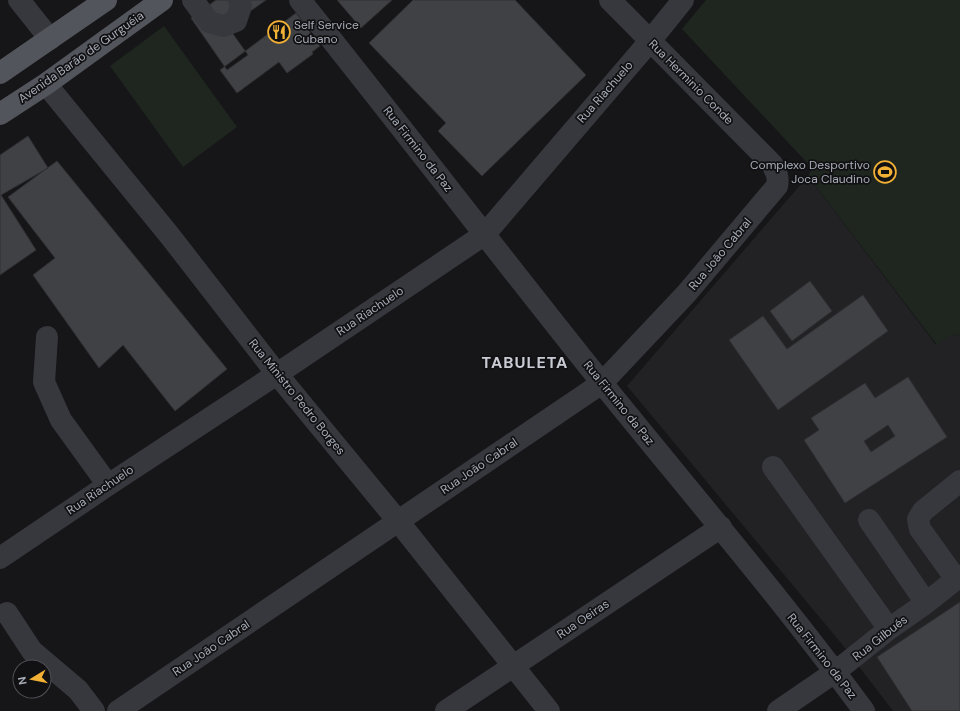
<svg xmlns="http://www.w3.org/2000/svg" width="960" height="711" viewBox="0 0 960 711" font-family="'DM Sans',sans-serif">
<rect width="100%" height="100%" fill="#161618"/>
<path fill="#222225" d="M808 176 936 345 953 334 960 336V711H893L841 643 627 386Z"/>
<path fill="#1e261f" d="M706 0H960V336L953 334 937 345 808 176 812 168 682 29Z
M164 26 237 127 183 167 110 66Z"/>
<path fill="#404145" stroke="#303034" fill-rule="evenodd" d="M216 0H266L228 27 248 55 227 70 191 18Z
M337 0H392L361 28Z
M413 0H515L586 75 482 176 438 131 446 123 369 43Z
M296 13 320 46 312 52 313 54 287 73 279 62 237 93 220 70Z
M28 136 48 168 1 195 36 250 0 275V155Z
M57 161 227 369 175 411 123 345 99 368 33 275 55 258 8 197Z
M810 281 832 311 792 341 770 311Z
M863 295 888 331 778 410 729 340 763 316 787 349Z
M908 377 947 437 845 503 804 440 819 430 811 418 865 383 875 398ZM888 425 895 436 871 452 864 441Z
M960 602V711H912L877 657Z"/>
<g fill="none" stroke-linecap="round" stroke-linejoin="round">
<path stroke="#37383d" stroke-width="22" d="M19 0 50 39
M193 0 209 22 223 26 236 21 241 6 239 0
M300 0C402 127 500 256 602 383 690 492 781 598 864 711
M46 84 170 236 277 374 398 521 549 711
M47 337 44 382 61 420 108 485
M773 467 889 629
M869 520 926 603
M0 558 108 485 277 374 485 234 650 41 683 0
M956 579 920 529 918 519 923 511 960 481
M7 613 32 651 78 690 94 711
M118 711 602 383 686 294 777 186C779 177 776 172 772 164L610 0
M446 711 721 527
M778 711 835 672 889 629 926 603 960 576"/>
<path stroke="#53555c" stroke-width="22" d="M0 73 106 0
M0 114 46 84 162 0"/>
</g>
<defs>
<g id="restaurant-ring" transform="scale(1.15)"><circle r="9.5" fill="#111113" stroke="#f2b134" stroke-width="1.5"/><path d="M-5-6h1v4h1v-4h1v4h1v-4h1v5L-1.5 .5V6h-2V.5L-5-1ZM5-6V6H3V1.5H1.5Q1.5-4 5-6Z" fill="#f2b134"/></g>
<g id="stadium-ring" transform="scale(1.15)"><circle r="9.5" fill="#111113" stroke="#f2b134" stroke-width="1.5"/><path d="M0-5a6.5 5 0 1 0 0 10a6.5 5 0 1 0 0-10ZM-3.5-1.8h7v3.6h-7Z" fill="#f2b134"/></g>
</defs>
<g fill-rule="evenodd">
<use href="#restaurant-ring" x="279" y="32"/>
<use href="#stadium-ring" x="885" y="172"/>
</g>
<g text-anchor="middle" stroke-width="3.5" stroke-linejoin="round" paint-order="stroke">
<g font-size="12" fill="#a8adb8" stroke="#111113" text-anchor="start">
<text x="294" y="29">Self Service<tspan x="294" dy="14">Cubano</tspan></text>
<text x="870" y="169" text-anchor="end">Complexo Desportivo<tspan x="870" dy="14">Joca Claudino</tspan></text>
</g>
<g font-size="12" fill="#a8adb8" stroke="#111113">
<text transform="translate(81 57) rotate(-35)" y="4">Avenida Barão de Gurguéia</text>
<text transform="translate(691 82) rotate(45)" y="4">Rua Herminio Conde</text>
<text transform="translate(605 92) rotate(-49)" y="4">Rua Riachuelo</text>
<text transform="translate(418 149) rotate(52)" y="4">Rua Firmino da Paz</text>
<text transform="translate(720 254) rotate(-50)" y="4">Rua João Cabral</text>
<text transform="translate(370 311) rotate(-34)" y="4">Rua Riachuelo</text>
<text transform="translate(297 397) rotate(51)" y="4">Rua Ministro Pedro Borges</text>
<text transform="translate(619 403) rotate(51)" y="4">Rua Firmino da Paz</text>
<text transform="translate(479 466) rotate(-34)" y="4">Rua João Cabral</text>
<text transform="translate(100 490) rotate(-34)" y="4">Rua Riachuelo</text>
<text transform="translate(583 619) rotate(-34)" y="4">Rua Oeiras</text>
<text transform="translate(880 638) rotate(-38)" y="4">Rua Gilbués</text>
<text transform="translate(211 648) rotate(-34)" y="4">Rua João Cabral</text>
<text transform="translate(822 656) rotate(52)" y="4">Rua Firmino da Paz</text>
</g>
<g font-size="16" font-weight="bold" letter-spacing="1" fill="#c9ccd4" stroke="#111113">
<text x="525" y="368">TABULETA</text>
</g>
</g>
<g transform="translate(32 679) rotate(260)"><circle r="19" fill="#111113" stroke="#4d4f55"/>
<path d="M0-3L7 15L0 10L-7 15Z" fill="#f2b134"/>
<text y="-6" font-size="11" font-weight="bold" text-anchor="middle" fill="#a8adb8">N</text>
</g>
</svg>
